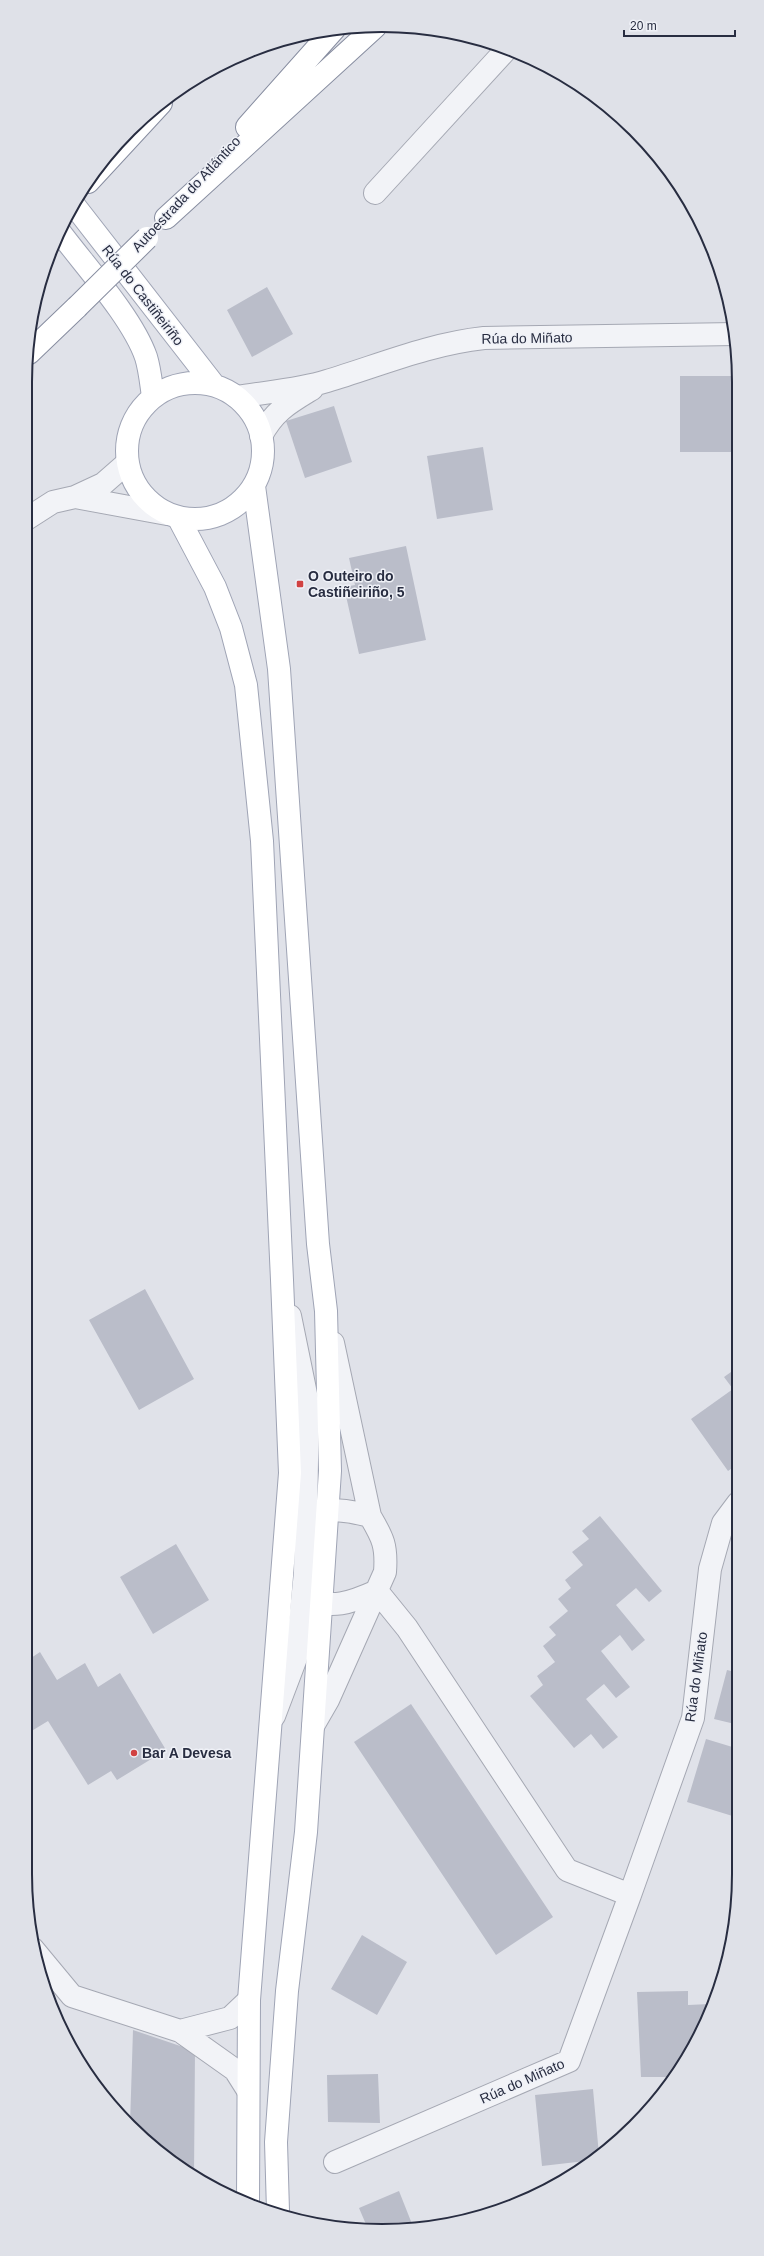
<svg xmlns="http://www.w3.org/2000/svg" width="764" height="2256" viewBox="0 0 764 2256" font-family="Helvetica,sans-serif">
<rect width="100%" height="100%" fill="#e0e2e9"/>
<path fill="#babdc9" d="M267 287 293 334 252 357 227 310Z
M680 376H736V452H680Z
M334 406 352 462 305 478 286 421Z
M483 447 493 510 437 519 427 456Z
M406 546 426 640 359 654 344 587 355 585 349 558Z
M145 1289 194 1379 139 1410 89 1320Z
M738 1367V1464L728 1471 691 1419 733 1389 724 1377Z
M600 1516 662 1591 649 1602 636 1588 616 1605 645 1640 632 1651 620 1635 601 1651 630 1687 616 1698 604 1684 586 1699 618 1737 603 1749 591 1734 574 1748 530 1696 543 1685 537 1676 555 1662 543 1646 556 1635 549 1627 568 1611 558 1599 571 1588 565 1580 583 1565 572 1552 589 1539 582 1531Z
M176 1544 209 1600 153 1634 120 1577Z
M40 1652 57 1680 85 1663 98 1687 120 1673 166 1750 117 1780 111 1771 88 1785 48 1721 25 1735V1662Z
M727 1670 739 1673V1725L714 1719Z
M411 1704 553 1917 496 1955 354 1742Z
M706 1739 739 1749V1818L687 1802Z
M362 1935 407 1962 377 2015 331 1989Z
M688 1991V2005L710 2004 679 2073 675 2077H641L637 1992Z
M133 2030 195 2051 194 2176 164 2157 130 2125Z
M378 2074 380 2123 328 2122 327 2075Z
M593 2089 599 2155 594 2160 542 2166 535 2095Z
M399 2191 414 2229H368L359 2208Z"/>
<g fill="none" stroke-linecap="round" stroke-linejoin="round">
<g stroke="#a5a8b3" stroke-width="24">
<path id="minor" d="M375 193 505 51
M237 397C266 392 299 390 327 381 380 365 429 344 484 338L736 334
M261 436C274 411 289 403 312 389
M75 497 103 484 127 463
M25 520 53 502 75 497 167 514
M308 1514C333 1508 346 1510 370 1516
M377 1591 407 1628 567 1870 630 1895 693 1718 710 1569 723 1523 738 1503
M303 1600C335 1608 348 1604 377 1591
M274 1716 296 1658 305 1573 308 1404 290 1316
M313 1726 328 1700 385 1572C387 1546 383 1538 370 1516L333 1343
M33 1949 72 1996 180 2031 235 2070 247 2089
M180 2031 230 2018 249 2000
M335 2162 569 2061 630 1895"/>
</g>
<g stroke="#9fa4b5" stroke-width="24">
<path id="major" d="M74 205 214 385
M59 231C85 266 132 317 146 357 150 370 151 383 153 397
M127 451a68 68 0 1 1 136 0a68 68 0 1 1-136 0Z
M254 486 279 669 318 1244 326 1311 330 1471 306 1832 287 1991 276 2142 278 2211
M178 517 215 587 231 628 246 685 262 841 282 1280 290 1473 249 2000 248 2201"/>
</g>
<g stroke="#878da0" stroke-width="24">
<path id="highway" d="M247 127 335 28
M88 182 161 103
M166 218 375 27
M29 353 77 307"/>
</g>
<use href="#minor" stroke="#f2f3f7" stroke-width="22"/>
<use href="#major" stroke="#fff" stroke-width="22"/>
<use href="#highway" stroke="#fff" stroke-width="22"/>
<g stroke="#878da0" stroke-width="24" stroke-linecap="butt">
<path id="highway-bridge" d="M77 307 147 238"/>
</g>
<use href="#highway-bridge" stroke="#fff" stroke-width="22"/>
</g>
<g fill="#d14242" stroke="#eff1f7" stroke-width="1.5">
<rect x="296" y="580" width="8" height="8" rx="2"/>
<circle cx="134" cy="1753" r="4"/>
</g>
<g text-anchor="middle" stroke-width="3" stroke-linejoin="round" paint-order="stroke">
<g font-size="14" fill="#282d41" stroke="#eff1f7">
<text transform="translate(186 194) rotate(-47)" y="5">Autoestrada do Atlántico</text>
<text transform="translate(143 295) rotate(52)" y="5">Rúa do Castiñeiriño</text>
<text transform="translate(527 338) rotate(-1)" y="5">Rúa do Miñato</text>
<text transform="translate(696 1677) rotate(-82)" y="5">Rúa do Miñato</text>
<text transform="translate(522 2081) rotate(-24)" y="5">Rúa do Miñato</text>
</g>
<g font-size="14" font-weight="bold" fill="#282d41" stroke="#eff1f7" text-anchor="start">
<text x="308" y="581">O Outeiro do<tspan x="308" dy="16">Castiñeiriño, 5</tspan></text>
<text x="142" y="1758">Bar A Devesa</text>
</g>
</g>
<path d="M0 0H764V2256H0ZM382 32H382A350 350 0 0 1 732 382V1874A350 350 0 0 1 382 2224H382A350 350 0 0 1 32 1874V382A350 350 0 0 1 382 32Z" fill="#dfe1e8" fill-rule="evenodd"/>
<path fill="none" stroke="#282d41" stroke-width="2" d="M382 32H382A350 350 0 0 1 732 382V1874A350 350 0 0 1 382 2224H382A350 350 0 0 1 32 1874V382A350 350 0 0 1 382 32Z"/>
<path d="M624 30v6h111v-6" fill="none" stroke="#282d41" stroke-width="2"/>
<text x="630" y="30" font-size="12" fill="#282d41" stroke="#eff1f7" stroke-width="3" paint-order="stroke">20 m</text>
</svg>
